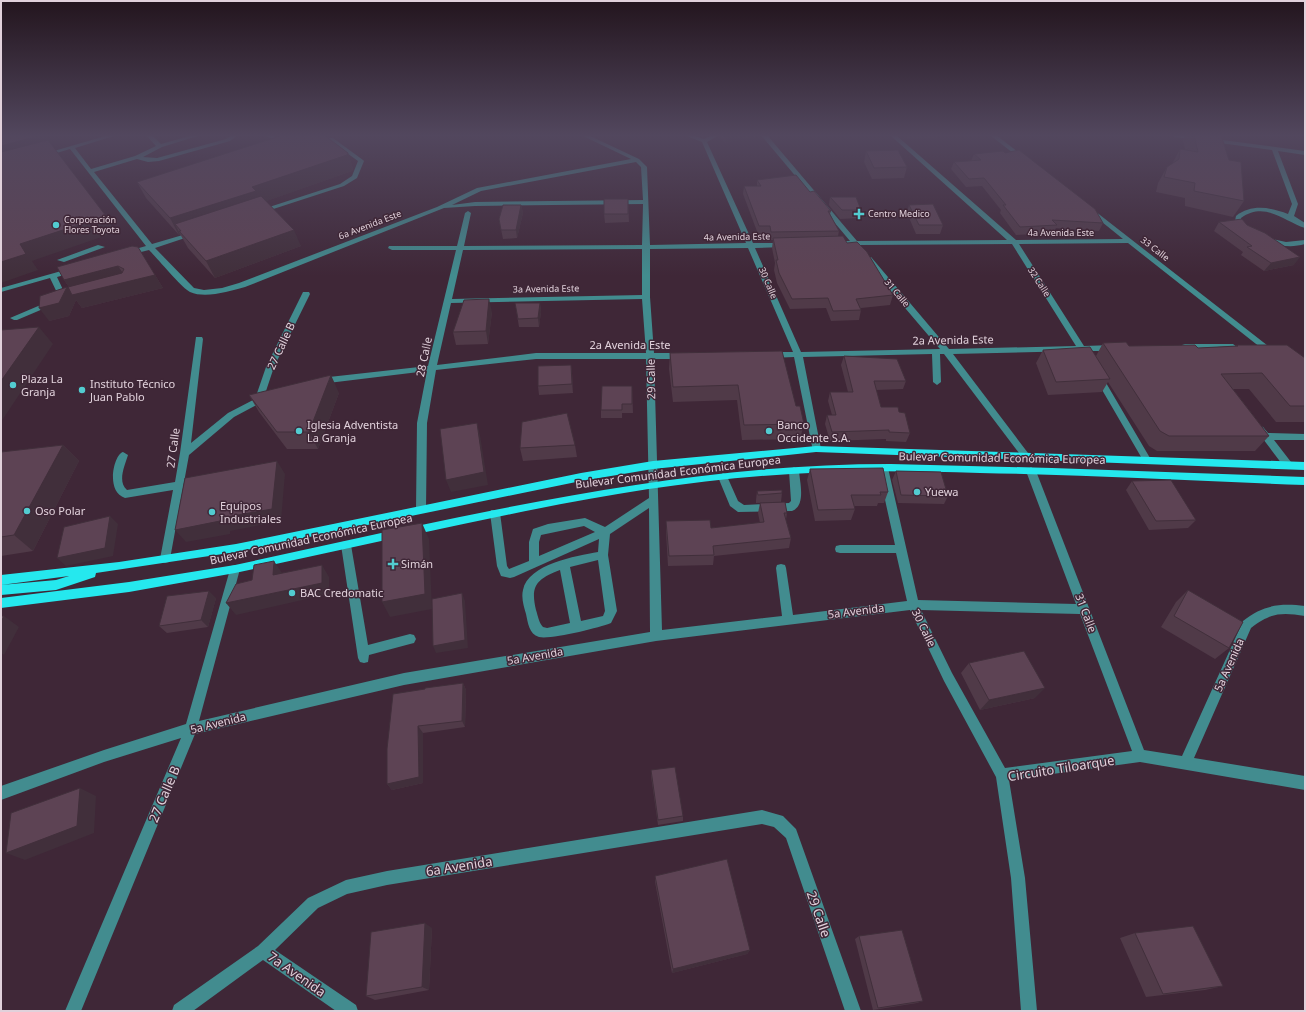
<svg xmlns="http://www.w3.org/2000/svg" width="1306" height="1012" viewBox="0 0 1306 1012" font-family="'Noto Sans',sans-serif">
<rect width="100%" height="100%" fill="#3f2737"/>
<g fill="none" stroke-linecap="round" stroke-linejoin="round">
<path fill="#428c8f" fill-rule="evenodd" d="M109 135H117L75 148 91 169 135 156 156 146 146 135H152L161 144 193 135H201L162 147 143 157 157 158 226 139 232 135H238L230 141 159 161 148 162 137 159 94 172 152 244 193 232H197V234L155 248 194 288 204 290 222 288 239 283 437 207 477 188 631 159 581 135H588L639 159 647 167 650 245 746 243 702 142 684 135H691L704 139 712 135H719L707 142 753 243H784L788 245 784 247 755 248 801 352 940 349 865 261 864 259 868 257H871L949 349 1076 346 1012 244 860 245 857 247 853 245 832 244V242L834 241H850L761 135H767L857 241 1007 240 890 135H896L1016 240 1123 239 1086 209 1091 208 1277 353 1273 356 1270 355 1128 243 1019 244 1084 346 1113 345 1117 348 1113 351H1088L1087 354 1084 355 1079 351 953 354 1028 453 1030 455 1025 458 1022 457 944 354H940L941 382 937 385 933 382 932 354 803 357 821 449 819 451H813L794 357 771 358 767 355 771 352H793L748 248 650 249V297L654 353H683L687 356 683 359H654L662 630 782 616 776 568 777 565 781 564 785 565 786 568 793 615 907 601 896 553H840L836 552 835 549 836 546 840 545H895L878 468 883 464 888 468 918 600 1076 604 1026 471 1031 467 1036 471 1144 750 1182 756 1243 621C1263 605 1280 603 1305 606V616C1281 612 1270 613 1251 628L1194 758 1305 776V790L1140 762 1009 780 1025 878 1037 1011H1021L1011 878 996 777 944 681 910 610 656 641 404 685 195 734 81 1011H65L181 738 104 762 1 800V786L104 750 186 724 231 566 235 565 239 566 240 569 199 721 404 673 650 632 649 508 610 534 608 555 617 611 611 623C598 628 550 640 539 637 529 634 528 623 526 614 524 607 521 598 523 590 528 564 576 556 598 552L599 539 514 577 510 578 501 576 497 566 490 513 491 510H499L500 513 507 566 509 569 529 561V542L533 529 548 524 585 518 605 527 649 498 646 359H536L436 370 427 423 426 509 425 512H417L416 509 417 423 427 371 320 384 316 381 320 378 428 366 456 250H392L388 248 389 246H457L465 213 468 211 471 213 464 246 642 245 643 204 475 206 444 208 245 287C229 291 206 299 190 292 182 288 157 258 149 250L125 256V252L146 246 70 149 43 157 40 155ZM636 162 641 167 643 200 475 202 452 205 481 191ZM642 249V295L452 299 463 250ZM642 299 646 353H536L437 365 451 303ZM584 526 595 532 539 556V542L541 535ZM598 560 605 611 603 616 581 621 570 567ZM560 570 570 623 547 628 543 627C539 623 538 616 536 610 530 585 537 579 560 570ZM921 610 1080 614 1132 751 1005 768 952 673Z
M263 135H271L290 142 285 143Z
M990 135H996L1027 159 1022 160Z
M1172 135H1185L1305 151V155L1278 151 1298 204 1294 216 1305 223V228C1284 221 1265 201 1241 218V221L1248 229 1247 230H1243L1235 221 1236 216C1251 204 1270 207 1288 214L1292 204 1272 150 1175 137Z
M329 138H333L363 160 364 161 357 178 344 186 261 213H257V211L340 184 352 176 358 161 329 140Z
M1268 238 1286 242 1305 240V244C1291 248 1279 246 1266 241V239Z
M98 245 105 247 64 262 57 260Z
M72 268 76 270 75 272 57 277 66 296 70 298 67 301H61L50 278 1 292V288Z
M303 292H309L310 294 274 367 265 394 269 397 268 399 234 417 189 455 170 559 169 562 165 563 161 562 160 559 173 490 125 498C105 492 114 454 123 452L128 455C125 465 117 482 127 490L175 482 180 453 196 337H202L203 339 191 443 228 413 255 399 266 367Z
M50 301H56L57 303 17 320H14L10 318Z
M1185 344H1233L1237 347 1233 350 1182 349V345Z
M1098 373 1102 376 1150 458 1152 460 1150 462H1144L1094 376Z
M1260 426 1263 427 1268 433 1305 434V440H1274L1291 462 1293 465 1291 468H1285L1257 431 1255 429 1257 427Z
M794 467 799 471C800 483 806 506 792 511L738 512 730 506 718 477 723 473 726 474 738 501 744 505 789 503 791 501 789 471Z
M346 541 350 542 351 545 368 645 410 634 414 635 416 639 414 643 410 644 369 655 368 662 364 663 360 662 358 658 341 545 342 542Z
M762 810 783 816 796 829 861 1011H845L786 838 774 827 762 824 387 885 347 894 318 908 275 950 356 1005 358 1011H336L263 960 193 1011H172L174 1005 258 946 308 898 346 880 387 871Z"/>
<path fill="#25e8ee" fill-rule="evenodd" d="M816 446 1305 462V470L816 452 653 469 581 481 236 552 96 573 95 577 56 590 1 595V585L56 580 69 576 1 585V575L119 562 236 544 581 473 653 461Z
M891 464 1052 468 1305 477V485C1197 481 1088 475 980 473 917 471 854 470 791 474 663 481 537 508 412 535L408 534 407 531 408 528 412 527C573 493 725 464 891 464Z
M395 530 399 531 400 534 399 537 395 538 235 573 129 592 1 608V598L129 582 235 565Z"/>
</g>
<path fill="#503a48" d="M696 135H709L704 137Z
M719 135H757V136L725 143Z
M905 135H946V136L909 140Z
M1186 135H1221L1229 160 1244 201 1233 217 1185 206V198L1156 192 1158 183 1167 167 1172 164 1180 149 1185 150 1183 140Z
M866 151 907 167 904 178 872 179 864 162Z
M348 153 353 169 352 171 266 201 301 246 215 278 188 248 180 234 179 235 146 198 137 182Z
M1005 153 1103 223 1099 231 1056 228 1053 233 1016 235 1000 213 1001 210 982 186 966 187 951 169 954 162 971 161 974 154Z
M757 180 810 192 831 211 830 214 839 231 838 236 847 243 893 295 890 305 861 308V310L859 320 831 321 826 308 790 309 777 283 774 270 775 263 772 248 773 240H770L769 234H758L743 194 744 186H757Z
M830 197 861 210 859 218 840 219 829 205Z
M628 199 629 222 605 223 604 214Z
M521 205 523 213 517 238 503 239 499 219Z
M909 205 943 225 940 234H916L907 213Z
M1219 222 1247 225 1294 265 1264 271 1241 255 1243 252 1214 231Z
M138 247 163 288 82 308 76 300 69 316 49 321 67 287 71 293 69 287 64 280Z
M515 303H540L541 312 539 327H519Z
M492 312 488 344 456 345 453 332Z
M1103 343 1129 346 1198 348 1236 346 1237 345 1305 358V422H1276L1249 389H1233L1269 436 1255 451H1157L1149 446 1108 382 1102 392 1048 395 1036 363 1043 350 1096 356Z
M670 353 796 406 804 424 800 439 742 440 737 400 673 402 669 369Z
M844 356 906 381 903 389 876 390 881 407 899 412 910 433 906 442 886 441V439L830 441 825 424 827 415H832L828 401 830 392H848L841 365Z
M571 365 572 373 573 393 539 395 538 386Z
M632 386 633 413H622V418H601V410Z
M339 393 318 449H287L259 412 249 395Z
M63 445 79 461 33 551 1 556V452Z
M575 445 577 457 523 461 520 448Z
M810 469 888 492 884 503H878L877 506H854L855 509 851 520 815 521 807 480Z
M896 471 948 496 944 504 898 503 892 480Z
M1132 481 1196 520 1188 528 1149 530 1126 490Z
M757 491 782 493 781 502 756 503V500Z
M760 503 787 513 786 520 791 538 789 548 714 556 713 565 668 566 666 532V521L711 528 760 523 758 513Z
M1188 590 1229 648 1215 659 1161 627 1176 602Z
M216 598 208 627 167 633 159 626Z
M969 663 1035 698 980 710 961 673Z
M463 683 466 690 465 727 423 733V783L392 790 387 784 425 689Z
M651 770 683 816V821L658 825 651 776Z
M655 876 750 950 747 954 672 973 655 882Z
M432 928 429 990 375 1000 366 996Z
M1135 933 1223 986 1205 990 1146 997 1120 938Z
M859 936 923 1001 917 1003 873 1010 855 939Z"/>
<path fill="#412f3b" d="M43 135 52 150 1 164V146Z
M360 135H367L361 137Z
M704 135H709L704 137Z
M726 135H757V136L725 143Z
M911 135H946V136L909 140Z
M348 153 353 169 352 171 181 231 175 224 180 234 179 235 170 218 252 187Z
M521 205 523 213 517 238 516 230Z
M106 216 116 232 32 261 38 270 1 283V262L20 244Z
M294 230 301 246 215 278 206 261Z
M138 247 163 288 82 308 76 300 69 316 49 321 39 308 67 287 72 295 155 275Z
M1300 257 1294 265 1264 271 1271 263Z
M118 266 127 279 73 293 64 280Z
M489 299 492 312 488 344 486 331Z
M540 303 541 312 539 327 538 318Z
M39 327 53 344 1 422V381Z
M571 365 572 373 573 393 572 384Z
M331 375 339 393 318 449 309 432Z
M477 423 480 435 488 485 451 492 446 480Z
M63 445 79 461 33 551 14 535Z
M277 461 285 474 281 521 230 531V534L186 542 175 530 221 518Z
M110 516 118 524 113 556 66 566 57 558Z
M422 523 429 539 432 609 390 617 382 602Z
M274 561 282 573V587L273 575Z
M322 565 329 577V594L236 615 226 603Z
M209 591 216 598 208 627 201 620Z
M462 593 465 601 468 648 436 653 433 646Z
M4 616 19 627 4 655 1 653V622Z
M463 683 466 690 465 727 462 721Z
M1045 688 1035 698 980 710 989 700Z
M418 726 423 733V783L392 790 387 784Z
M80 788 96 796 94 833 25 860 6 853Z
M425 923 432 928 429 990 422 987Z
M750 950 747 954 672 973 673 969Z"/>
<path fill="#5d4354" stroke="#412f3b" d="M1 135H42L1 146Z
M283 135H324L348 153 347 155 252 187 256 191 170 218 137 182Z
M1194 135H1221L1229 160 1241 162 1244 201 1194 191 1195 183 1164 177 1167 167 1179 159 1180 149 1198 152Z
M48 140 106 216 20 244 26 254 1 262V185L2 184 1 183V152Z
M898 150 907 167 874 168 866 151Z
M1019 150 1095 209 1103 223 1052 220 1057 225 1020 227 1003 205H1006L984 178 969 179 954 162 981 160 974 154 1003 151 1005 153Z
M796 175 810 192 814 191 831 211H828L839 231 771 232 770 226H759L744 186H761L757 180Z
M261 196 294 230 206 261 179 231H181L175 224Z
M830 197H856L861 210H842Z
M604 199H628V214H604Z
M933 204 943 225H919L909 205Z
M503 205H521L516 230H501L499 219Z
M1242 219 1247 225 1265 233 1300 257 1271 263 1247 247 1252 246 1219 222Z
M843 236 847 243 857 242 867 252 893 295 856 299 861 310 833 311 828 298 792 299 779 273 776 260H778L773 238Z
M132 246 138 247 155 275 72 295 68 287 122 273 124 269 118 266 64 280 57 267Z
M67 287 59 303 39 308 40 296Z
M489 299 486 331 453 332 464 300Z
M515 303H540L538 318 518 319Z
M39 327 1 381V330Z
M1126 342 1129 346 1195 345 1198 348 1238 346 1237 345H1287L1305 358V406H1290L1262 373 1221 374 1269 436H1169L1160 431 1103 343Z
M1090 347 1110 379 1056 382 1043 350Z
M782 351 796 406H800L804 424 744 425 738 385 673 387 670 353Z
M844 356 897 359 906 381H874L881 407H898L899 412 905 413 910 433 889 432V430L832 432 827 415H836L830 392H853Z
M571 365 572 384 538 386V366Z
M331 375 309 432H277L249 395Z
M602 386H632V404H622V410H601Z
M567 413 575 445 520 448 522 422Z
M477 423 484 472 446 480 440 429Z
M63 445 14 535 1 537V452Z
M277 461 272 509 221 518 220 521 175 530 185 478Z
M883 468 888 492H880L881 495H851L855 509 818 510 810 469Z
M896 471 941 472 948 496 901 495Z
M1171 480 1196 520 1156 521 1132 481Z
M782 490V493L758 495 757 491Z
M785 502 787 513H784L791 538 713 546 714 555 669 556 666 521 710 520 711 528 764 522 760 503Z
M110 516 105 548 57 558 64 527Z
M422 523 425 594 382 602V530Z
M274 561 273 575 322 565V583L226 603 236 584 252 580 254 565Z
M1188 590 1243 622 1229 648 1174 616Z
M209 591 201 620 159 626 167 596Z
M462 593 465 640 433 646 432 599Z
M1 616H4L1 622Z
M1024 651 1045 688 989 700 969 663Z
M463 683 462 721 418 726 419 777 387 784V749L393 694 425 689V688Z
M675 767 683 816 658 820 651 770Z
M80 788 77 826 6 853 11 813Z
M727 859 750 950 673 969 655 876Z
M425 923 422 987 366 996 371 932Z
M1193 926 1223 986 1163 994 1135 933Z
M902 930 923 1001 878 1008 859 936Z"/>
<linearGradient id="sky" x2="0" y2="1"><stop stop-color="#23151e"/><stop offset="0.49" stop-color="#52475e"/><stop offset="1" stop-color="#52475e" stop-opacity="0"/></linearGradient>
<rect width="1306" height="276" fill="url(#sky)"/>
<g fill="#52ccd0" stroke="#3f2737" stroke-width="1.5">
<path d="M857 208h4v4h4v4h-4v4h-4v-4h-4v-4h4z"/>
<circle cx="56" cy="225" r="4"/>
<circle cx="13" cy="385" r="4"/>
<circle cx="82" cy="390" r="4"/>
<circle cx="299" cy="431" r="4"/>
<circle cx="769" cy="431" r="4"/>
<circle cx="917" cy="492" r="4"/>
<circle cx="27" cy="511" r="4"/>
<circle cx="212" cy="512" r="4"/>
<path d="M391 558h4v4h4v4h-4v4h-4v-4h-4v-4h4z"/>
<circle cx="292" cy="593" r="4"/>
</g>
<g text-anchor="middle" stroke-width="3" stroke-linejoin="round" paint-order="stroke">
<g font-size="9" fill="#e1d1db" stroke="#3f2737" text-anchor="start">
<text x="868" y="217">Centro Medico</text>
<text x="64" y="223">Corporación<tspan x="64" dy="10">Flores Toyota</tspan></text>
</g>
<g font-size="9" fill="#e1d1db" stroke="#3f2737">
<text transform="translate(370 225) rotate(-21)" y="3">6a Avenida Este</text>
<text x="1061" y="236">4a Avenida Este</text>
<text transform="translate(737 237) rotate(-1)" y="3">4a Avenida Este</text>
<text transform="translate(1155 249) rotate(38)" y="3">33 Calle</text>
<text transform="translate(1039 282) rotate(57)" y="3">32 Calle</text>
<text transform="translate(768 283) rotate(67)" y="3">30 Calle</text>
<text transform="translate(546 289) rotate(-1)" y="3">3a Avenida Este</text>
<text transform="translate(897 293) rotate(50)" y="3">31 Calle</text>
</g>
<g font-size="11" fill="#e1d1db" stroke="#3f2737">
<text transform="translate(953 340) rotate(-1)" y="4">2a Avenida Este</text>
<text x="630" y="349">2a Avenida Este</text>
<text transform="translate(281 346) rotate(-65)" y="4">27 Calle B</text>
<text transform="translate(424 357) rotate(-78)" y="4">28 Calle</text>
<text transform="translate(651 379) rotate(-91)" y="4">29 Calle</text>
<text transform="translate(173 448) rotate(-82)" y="4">27 Calle</text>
<text transform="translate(1002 458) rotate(1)" y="4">Bulevar Comunidad Económica Europea</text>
<text transform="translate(678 472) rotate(-7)" y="4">Bulevar Comunidad Económica Europea</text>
<text transform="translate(311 539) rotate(-12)" y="4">Bulevar Comunidad Económica Europea</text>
<text transform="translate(856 611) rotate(-7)" y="4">5a Avenida</text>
<text transform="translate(1086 613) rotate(69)" y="4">31 Calle</text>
<text transform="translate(924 628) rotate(64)" y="4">30 Calle</text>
<text transform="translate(535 656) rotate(-10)" y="4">5a Avenida</text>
<text transform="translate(1229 665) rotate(-66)" y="4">5a Avenida</text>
<text transform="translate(218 723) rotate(-14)" y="4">5a Avenida</text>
</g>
<g font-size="11" fill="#e1d1db" stroke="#3f2737" text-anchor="start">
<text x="21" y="383">Plaza La<tspan x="21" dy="13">Granja</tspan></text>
<text x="90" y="388">Instituto Técnico<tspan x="90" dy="13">Juan Pablo</tspan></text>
<text x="307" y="429">Iglesia Adventista<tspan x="307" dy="13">La Granja</tspan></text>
<text x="777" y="429">Banco<tspan x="777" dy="13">Occidente S.A.</tspan></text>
<text x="925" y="496">Yuewa</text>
<text x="220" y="510">Equipos<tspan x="220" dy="13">Industriales</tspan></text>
<text x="35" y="515">Oso Polar</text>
<text x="401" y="568">Simán</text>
<text x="300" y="597">BAC Credomatic</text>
</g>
<g font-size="13" fill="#e1d1db" stroke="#3f2737">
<text transform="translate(1061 768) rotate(-9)" y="5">Circuito Tiloarque</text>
<text transform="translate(164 794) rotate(-67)" y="5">27 Calle B</text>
<text transform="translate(459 866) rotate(-9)" y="5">6a Avenida</text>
<text transform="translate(819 914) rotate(71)" y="5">29 Calle</text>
<text transform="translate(297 974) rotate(35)" y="5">7a Avenida</text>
</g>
</g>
<rect width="1306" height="1012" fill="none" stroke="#e1d1db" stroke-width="4"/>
</svg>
